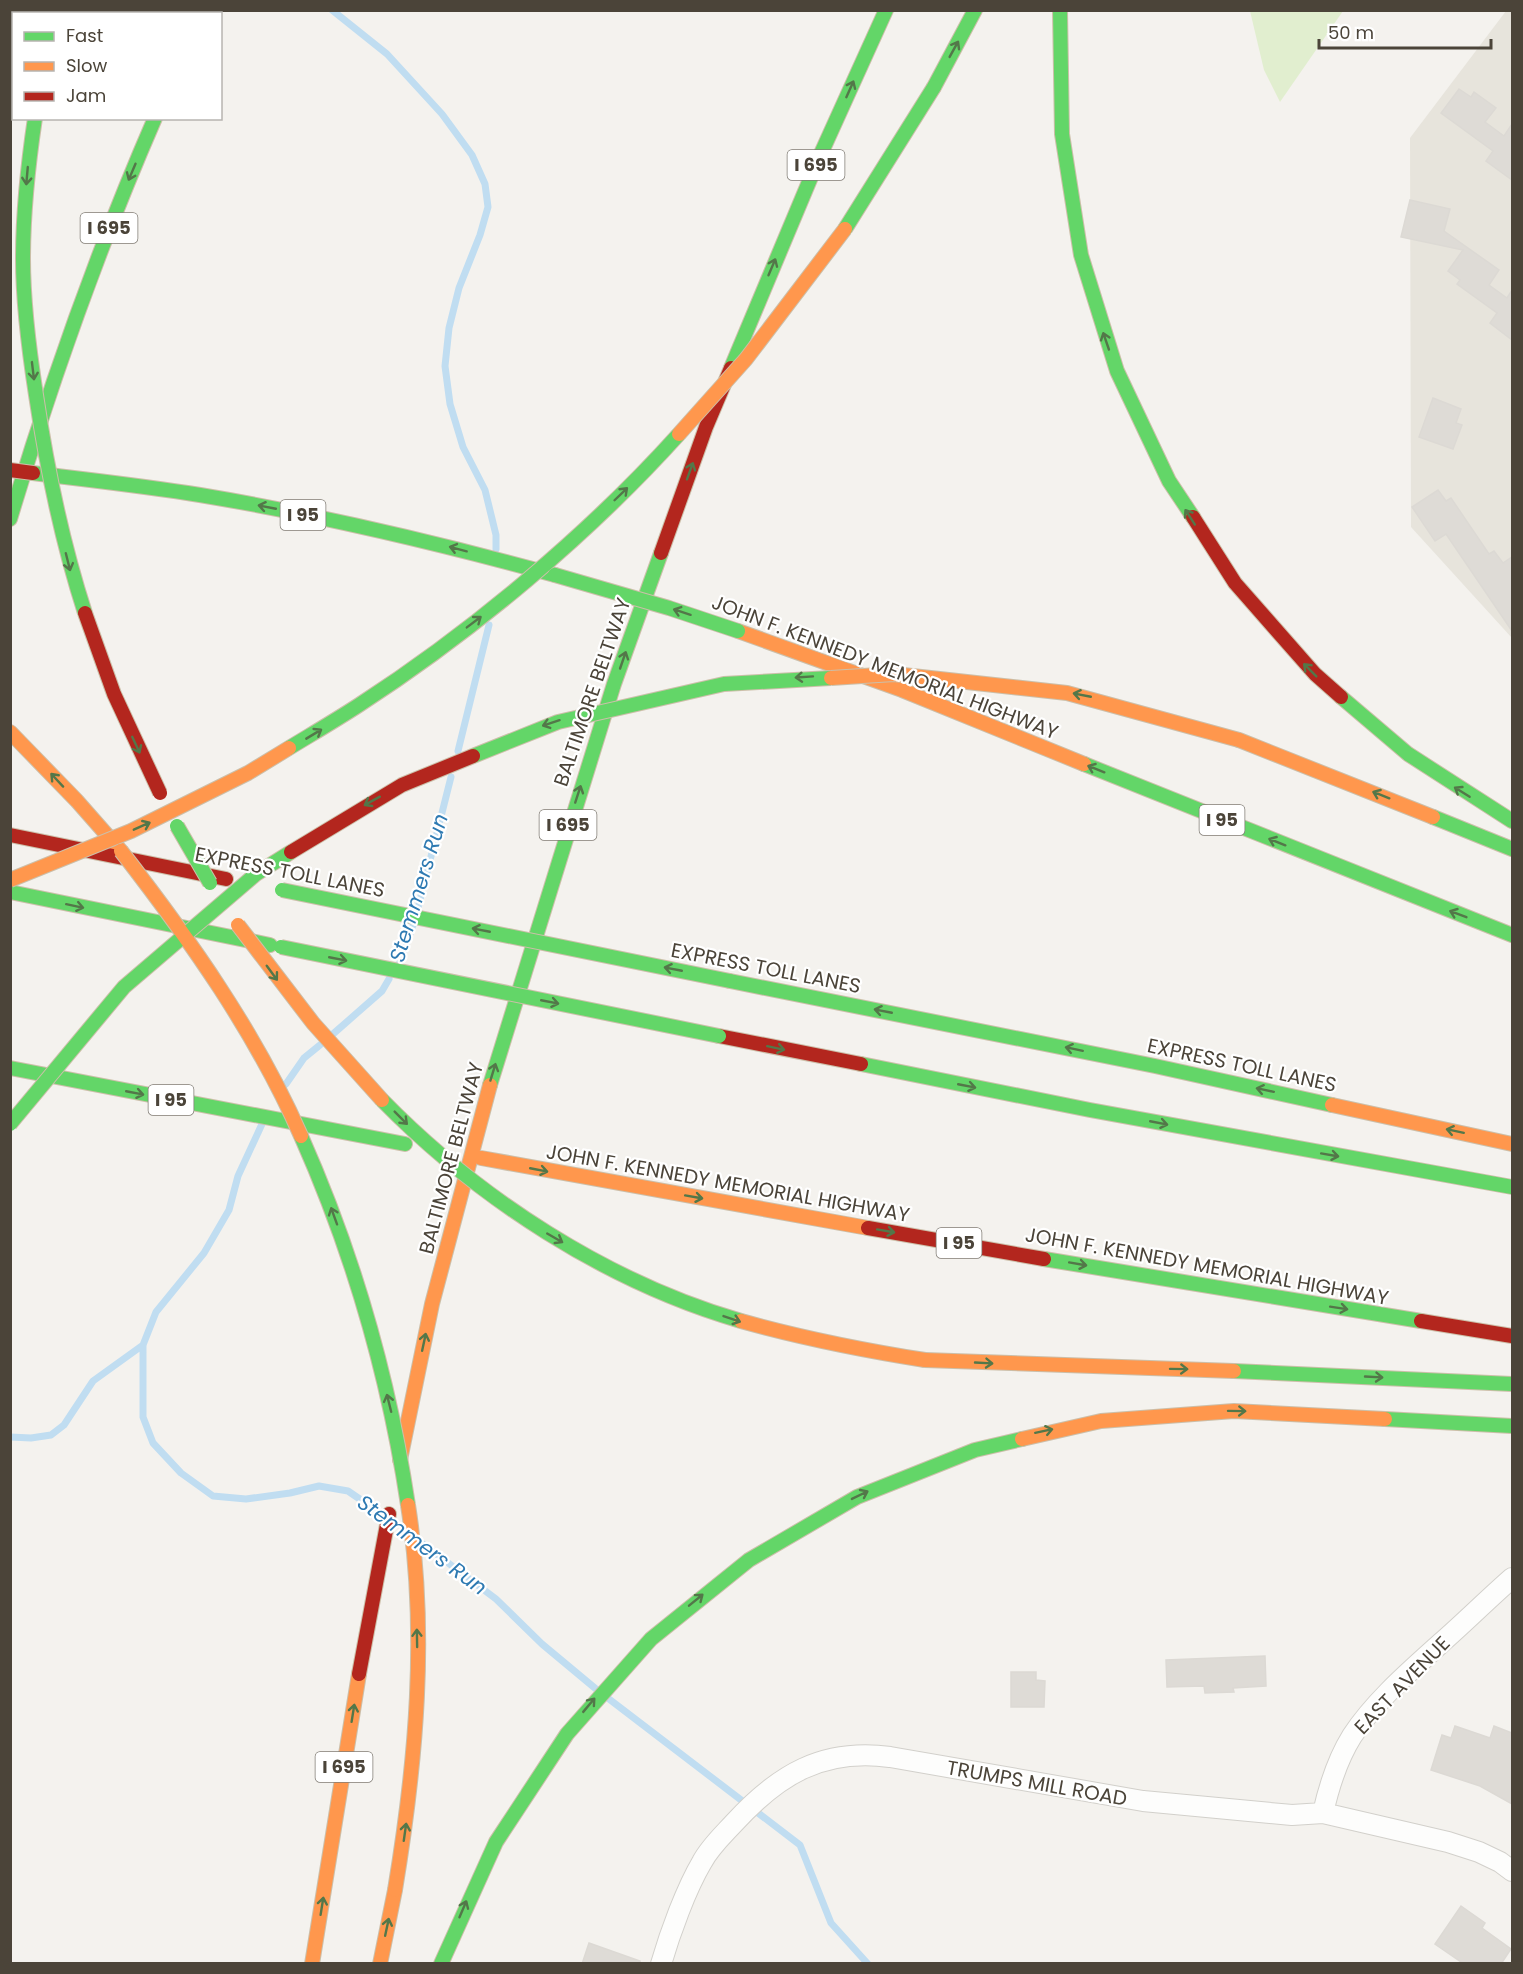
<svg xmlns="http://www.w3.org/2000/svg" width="1523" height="1974" viewBox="0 0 1523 1974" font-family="Poppins,sans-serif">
<rect width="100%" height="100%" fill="#f4f2ee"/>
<path fill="#e7e4dc" d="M1506 11H1512V638L1411 527 1410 138Z"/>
<path fill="#e1eecf" d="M1250 11H1343L1280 102 1264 70Z"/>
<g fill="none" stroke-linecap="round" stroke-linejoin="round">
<path stroke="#c0ddf1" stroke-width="7" d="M332 10 387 54 442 114 472 155 485 184 488 207 480 235 459 288 449 328 445 366 450 404 463 447 485 490 496 535V549
M458 751 489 625
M418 908 451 777
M400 962 413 925
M333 1034 382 991 389 979
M286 1084 304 1058 320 1045
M262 1124 238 1176 229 1210 204 1253 156 1312 143 1345V1417L153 1443 181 1473 213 1496 246 1499 290 1493 319 1486 348 1491 380 1513
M10 1437 31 1438 51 1435 64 1425 93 1381 143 1345
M423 1544 496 1599 542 1644 596 1689
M609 1699 800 1845 831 1923 868 1964"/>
</g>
<path fill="#dedbd6" stroke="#dcd9d4" stroke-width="1.5" d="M1459 89 1471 97 1474 92 1496 108 1485 122 1504 136 1512 124V180L1486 161 1493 151 1441 113Z
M1410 200 1450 209 1444 231 1499 270 1489 285 1507 298 1512 290V340L1490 323 1497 313 1457 284 1460 280 1448 271 1463 250 1401 237Z
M1433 398 1461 409 1456 423 1462 425 1453 449 1419 437Z
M1438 490 1446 501 1451 498 1489 554 1494 551 1503 563 1512 557V631L1446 534 1435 541 1412 507Z
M1265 1656 1266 1686 1233 1688 1234 1692 1205 1693 1204 1686 1167 1687 1166 1660Z
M1011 1672H1036V1680L1045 1681 1044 1707H1011Z
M1455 1726 1490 1738 1494 1726 1512 1733V1804L1480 1786 1431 1770 1442 1735 1451 1738Z
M1461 1906 1485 1923 1482 1928 1511 1949 1501 1964H1464L1435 1944Z
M589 1943 640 1961V1964H582Z"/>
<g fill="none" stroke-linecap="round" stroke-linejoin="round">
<g stroke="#d2d0cb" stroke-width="22">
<path id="street" d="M1323 1813C1329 1786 1337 1760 1352 1736 1375 1701 1410 1671 1441 1643 1465 1622 1488 1599 1512 1578
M661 1964C670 1933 686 1889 702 1862 710 1847 722 1836 734 1823 778 1775 822 1748 890 1757L1143 1801 1292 1815 1323 1813 1448 1842 1479 1852 1500 1862 1512 1871"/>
</g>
<g stroke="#ccbfa9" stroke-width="16">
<path id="fast" d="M1060 10 1062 134 1081 255 1117 371 1169 481 1193 517
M59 14 60 10
M934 87 975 10
M731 368 819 158 886 10
M33 473C89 480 145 486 200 495 320 515 438 543 555 575
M10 519C51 382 98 249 155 118
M1341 697 1408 754 1512 821
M1084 764 1512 935
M1433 817 1512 849
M10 892 270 945
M730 981 1155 1066 1332 1105
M861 1064 1090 1110 1512 1187
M10 1068 405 1144
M490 1085 614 684 661 553
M1044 1259 1421 1321
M1234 1371 1512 1384
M1385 1419 1512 1426
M441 1964 496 1842 567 1734 651 1639 749 1560 857 1497 975 1450 1022 1439"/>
</g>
<g stroke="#ccbfa9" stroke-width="16">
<path id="slow" d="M205 14 206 10
M738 631 902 690 1084 764
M10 732 77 801 121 851
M1239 740 1433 817
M1332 1105 1512 1144
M481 1158 868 1228
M925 1360 1234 1371
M1022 1439 1101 1421 1234 1411 1385 1419
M400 1460 432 1304 490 1085
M312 1964 359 1674
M380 1964 395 1890"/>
</g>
<g stroke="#ccbfa9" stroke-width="16">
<path id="jam" d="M1193 517 1235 583 1315 674 1341 697
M661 553 706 427 731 368
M10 835 226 879
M719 1036 861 1064
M868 1228 1044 1259
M1421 1321 1512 1336
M359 1674 389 1514"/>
</g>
<use href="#street" stroke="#fdfdfc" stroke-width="20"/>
<use href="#fast" stroke="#63d668" stroke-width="14"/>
<use href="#slow" stroke="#ff974d" stroke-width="14"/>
<use href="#jam" stroke="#b3261e" stroke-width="14"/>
<g stroke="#ccbfa9" stroke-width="16" stroke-linecap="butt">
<path id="fast-bridge" d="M35 118C28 165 23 212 23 259 23 305 29 350 36 395 47 469 62 542 85 613
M845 229 934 87
M555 575 669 608 738 631
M289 748C312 734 336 720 359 705 473 631 588 535 679 434
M473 756 558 722 724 684 831 678
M177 826 210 883
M282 890 730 981
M281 947 719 1036
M382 1100C479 1199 607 1282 741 1321
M10 1124 124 987 256 874 291 852
M301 1136C353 1253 389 1379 408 1505"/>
</g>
<g stroke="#ccbfa9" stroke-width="16" stroke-linecap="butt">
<path id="slow-bridge" d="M679 434 746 359 845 229
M831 678 894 674 1067 693 1239 740
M121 851C190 940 256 1033 301 1136
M10 880 131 831 248 773 289 748
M238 925 313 1023 382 1100
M741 1321C802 1338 862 1350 925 1360
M395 1890C416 1763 428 1633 408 1505"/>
</g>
<g stroke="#ccbfa9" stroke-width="16" stroke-linecap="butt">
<path id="jam-bridge" d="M10 470 33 473
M85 613 114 694 160 793
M291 852 402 785 473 756"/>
</g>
<use href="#fast-bridge" stroke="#63d668" stroke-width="14"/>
<use href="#slow-bridge" stroke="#ff974d" stroke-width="14"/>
<use href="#jam-bridge" stroke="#b3261e" stroke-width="14"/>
</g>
<defs><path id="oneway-shaft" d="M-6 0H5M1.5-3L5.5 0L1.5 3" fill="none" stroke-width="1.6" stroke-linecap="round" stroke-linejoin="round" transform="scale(1.5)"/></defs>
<g stroke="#537749">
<use href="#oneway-shaft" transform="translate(954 49) rotate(-61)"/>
<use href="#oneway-shaft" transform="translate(850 89) rotate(-66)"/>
<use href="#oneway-shaft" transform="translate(132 172) rotate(113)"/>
<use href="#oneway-shaft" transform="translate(27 176) rotate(95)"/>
<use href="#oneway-shaft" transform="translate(772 267) rotate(-67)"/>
<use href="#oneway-shaft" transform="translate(1106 341) rotate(-109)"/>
<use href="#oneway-shaft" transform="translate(33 371) rotate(83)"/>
<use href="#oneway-shaft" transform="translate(690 471) rotate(-70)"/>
<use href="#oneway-shaft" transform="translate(621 494) rotate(-44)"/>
<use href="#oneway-shaft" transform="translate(267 507) rotate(-169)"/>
<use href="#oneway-shaft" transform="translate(1190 517) rotate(-123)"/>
<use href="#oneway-shaft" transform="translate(458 549) rotate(-165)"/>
<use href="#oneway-shaft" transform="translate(68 562) rotate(76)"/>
<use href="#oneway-shaft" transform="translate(682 612) rotate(-162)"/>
<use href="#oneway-shaft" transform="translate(474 622) rotate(-37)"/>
<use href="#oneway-shaft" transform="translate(623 660) rotate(-71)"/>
<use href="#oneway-shaft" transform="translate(1310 670) rotate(-135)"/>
<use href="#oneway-shaft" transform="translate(804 677) rotate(176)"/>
<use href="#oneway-shaft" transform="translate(1082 695) rotate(-169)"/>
<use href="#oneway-shaft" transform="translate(551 723) rotate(162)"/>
<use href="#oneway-shaft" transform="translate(314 734) rotate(-31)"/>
<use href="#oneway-shaft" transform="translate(136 745) rotate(65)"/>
<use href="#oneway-shaft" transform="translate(1096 769) rotate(-158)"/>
<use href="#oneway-shaft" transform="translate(57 780) rotate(-133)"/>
<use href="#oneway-shaft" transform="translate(1462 792) rotate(-148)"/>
<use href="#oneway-shaft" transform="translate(578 794) rotate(-72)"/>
<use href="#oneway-shaft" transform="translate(1381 795) rotate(-158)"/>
<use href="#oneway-shaft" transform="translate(372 801) rotate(151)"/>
<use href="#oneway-shaft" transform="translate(142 826) rotate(-24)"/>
<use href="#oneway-shaft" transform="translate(1277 842) rotate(-158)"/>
<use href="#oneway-shaft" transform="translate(75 906) rotate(12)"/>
<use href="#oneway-shaft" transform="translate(1458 914) rotate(-159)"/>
<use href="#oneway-shaft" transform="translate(481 930) rotate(-169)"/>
<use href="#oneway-shaft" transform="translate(338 959) rotate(11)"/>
<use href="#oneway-shaft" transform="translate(673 969) rotate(-169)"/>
<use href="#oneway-shaft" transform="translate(272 973) rotate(54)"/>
<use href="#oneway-shaft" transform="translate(550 1002) rotate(11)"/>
<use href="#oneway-shaft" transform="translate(883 1011) rotate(-169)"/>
<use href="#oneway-shaft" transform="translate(776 1048) rotate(12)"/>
<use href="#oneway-shaft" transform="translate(1074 1049) rotate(-168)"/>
<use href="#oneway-shaft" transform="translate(493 1072) rotate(-73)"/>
<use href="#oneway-shaft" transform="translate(967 1086) rotate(11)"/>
<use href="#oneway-shaft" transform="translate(1265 1090) rotate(-168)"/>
<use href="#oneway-shaft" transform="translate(135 1093) rotate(11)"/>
<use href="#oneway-shaft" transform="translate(401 1118) rotate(45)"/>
<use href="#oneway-shaft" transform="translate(1159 1123) rotate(11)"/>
<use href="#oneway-shaft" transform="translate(1455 1131) rotate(-168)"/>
<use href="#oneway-shaft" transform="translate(1330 1155) rotate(10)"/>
<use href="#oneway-shaft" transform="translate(539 1170) rotate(11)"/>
<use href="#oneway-shaft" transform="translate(694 1197) rotate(10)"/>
<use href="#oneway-shaft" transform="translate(334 1216) rotate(-110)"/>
<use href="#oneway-shaft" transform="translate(886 1231) rotate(10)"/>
<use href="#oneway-shaft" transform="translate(555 1238) rotate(30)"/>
<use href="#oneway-shaft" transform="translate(1078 1264) rotate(10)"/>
<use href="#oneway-shaft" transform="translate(1339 1308) rotate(9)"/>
<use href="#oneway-shaft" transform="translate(732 1319) rotate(19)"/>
<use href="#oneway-shaft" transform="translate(424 1342) rotate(-78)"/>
<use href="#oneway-shaft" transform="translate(984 1363) rotate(3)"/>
<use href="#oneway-shaft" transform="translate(1179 1369) rotate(1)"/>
<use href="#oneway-shaft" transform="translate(1374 1377) rotate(3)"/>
<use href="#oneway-shaft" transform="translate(389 1403) rotate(-104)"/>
<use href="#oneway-shaft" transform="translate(1237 1411) rotate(1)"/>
<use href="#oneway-shaft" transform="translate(1044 1431) rotate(-12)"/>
<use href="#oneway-shaft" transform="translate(860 1495) rotate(-26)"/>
<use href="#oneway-shaft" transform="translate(696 1600) rotate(-39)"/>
<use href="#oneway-shaft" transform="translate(417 1638) rotate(-91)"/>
<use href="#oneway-shaft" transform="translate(589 1705) rotate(-50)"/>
<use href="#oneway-shaft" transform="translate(353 1713) rotate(-81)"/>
<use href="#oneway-shaft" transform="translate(405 1832) rotate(-82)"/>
<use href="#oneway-shaft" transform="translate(322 1906) rotate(-81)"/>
<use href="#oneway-shaft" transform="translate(463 1909) rotate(-67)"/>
<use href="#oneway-shaft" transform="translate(387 1927) rotate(-78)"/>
</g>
<g text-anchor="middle" stroke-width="4.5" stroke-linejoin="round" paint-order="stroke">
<g fill="#fff" stroke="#817c74" stroke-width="1.5">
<rect x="787.5" y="150" width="57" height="30" rx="4.5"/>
<rect x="80.5" y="213" width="57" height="30" rx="4.5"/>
<rect x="280.5" y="500" width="45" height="30" rx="4.5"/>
<rect x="1199.5" y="805" width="45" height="30" rx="4.5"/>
<rect x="539.5" y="810" width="57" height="30" rx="4.5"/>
<rect x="148.5" y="1085" width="45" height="30" rx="4.5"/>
<rect x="936.5" y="1228" width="45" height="30" rx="4.5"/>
<rect x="315.5" y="1752" width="57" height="30" rx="4.5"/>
</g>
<g font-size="18" font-weight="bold" fill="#4b4439">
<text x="816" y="171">I 695</text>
<text x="109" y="234">I 695</text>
<text x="303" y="521">I 95</text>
<text x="1222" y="826">I 95</text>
<text x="568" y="831">I 695</text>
<text x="171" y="1106">I 95</text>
<text x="959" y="1249">I 95</text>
<text x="344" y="1773">I 695</text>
</g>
<g font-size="20" fill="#4b4439" stroke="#fff">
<text transform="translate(885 667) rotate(21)" y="7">JOHN F. KENNEDY MEMORIAL HIGHWAY</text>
<text transform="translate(592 692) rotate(-71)" y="7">BALTIMORE BELTWAY</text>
<text transform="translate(290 872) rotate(11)" y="7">EXPRESS TOLL LANES</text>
<text transform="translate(766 968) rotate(11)" y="7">EXPRESS TOLL LANES</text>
<text transform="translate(1242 1065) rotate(12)" y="7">EXPRESS TOLL LANES</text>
<text transform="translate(451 1158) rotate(-75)" y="7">BALTIMORE BELTWAY</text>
<text transform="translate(728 1183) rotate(10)" y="7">JOHN F. KENNEDY MEMORIAL HIGHWAY</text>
<text transform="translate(1207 1266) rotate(10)" y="7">JOHN F. KENNEDY MEMORIAL HIGHWAY</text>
<text transform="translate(1402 1685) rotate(-46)" y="7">EAST AVENUE</text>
<text transform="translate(1037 1783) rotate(10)" y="7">TRUMPS MILL ROAD</text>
</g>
<g font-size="21" font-style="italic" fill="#2e7ab2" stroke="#fff">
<text transform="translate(419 888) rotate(-73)" y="7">Stemmers Run</text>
<text transform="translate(422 1545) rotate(36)" y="7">Stemmers Run</text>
</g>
</g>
<rect width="1523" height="1974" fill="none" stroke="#4b4439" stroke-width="24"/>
<rect x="12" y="12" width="210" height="108" fill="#ffffff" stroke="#b7b4b0" stroke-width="1.5"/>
<rect x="24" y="32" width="30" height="9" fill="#63d668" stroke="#b7b4b0" stroke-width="1.5"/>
<text x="66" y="42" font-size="18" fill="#4b4439">Fast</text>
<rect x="24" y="62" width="30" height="9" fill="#ff974d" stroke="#b7b4b0" stroke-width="1.5"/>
<text x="66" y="72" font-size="18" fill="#4b4439">Slow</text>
<rect x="24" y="92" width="30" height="9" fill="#b3261e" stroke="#b7b4b0" stroke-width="1.5"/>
<text x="66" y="102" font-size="18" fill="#4b4439">Jam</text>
<path d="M1319 39v9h172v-9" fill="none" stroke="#4b4439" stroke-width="3"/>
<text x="1328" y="39" font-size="18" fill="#4b4439" stroke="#ffffff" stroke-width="4.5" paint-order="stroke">50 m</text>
</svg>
